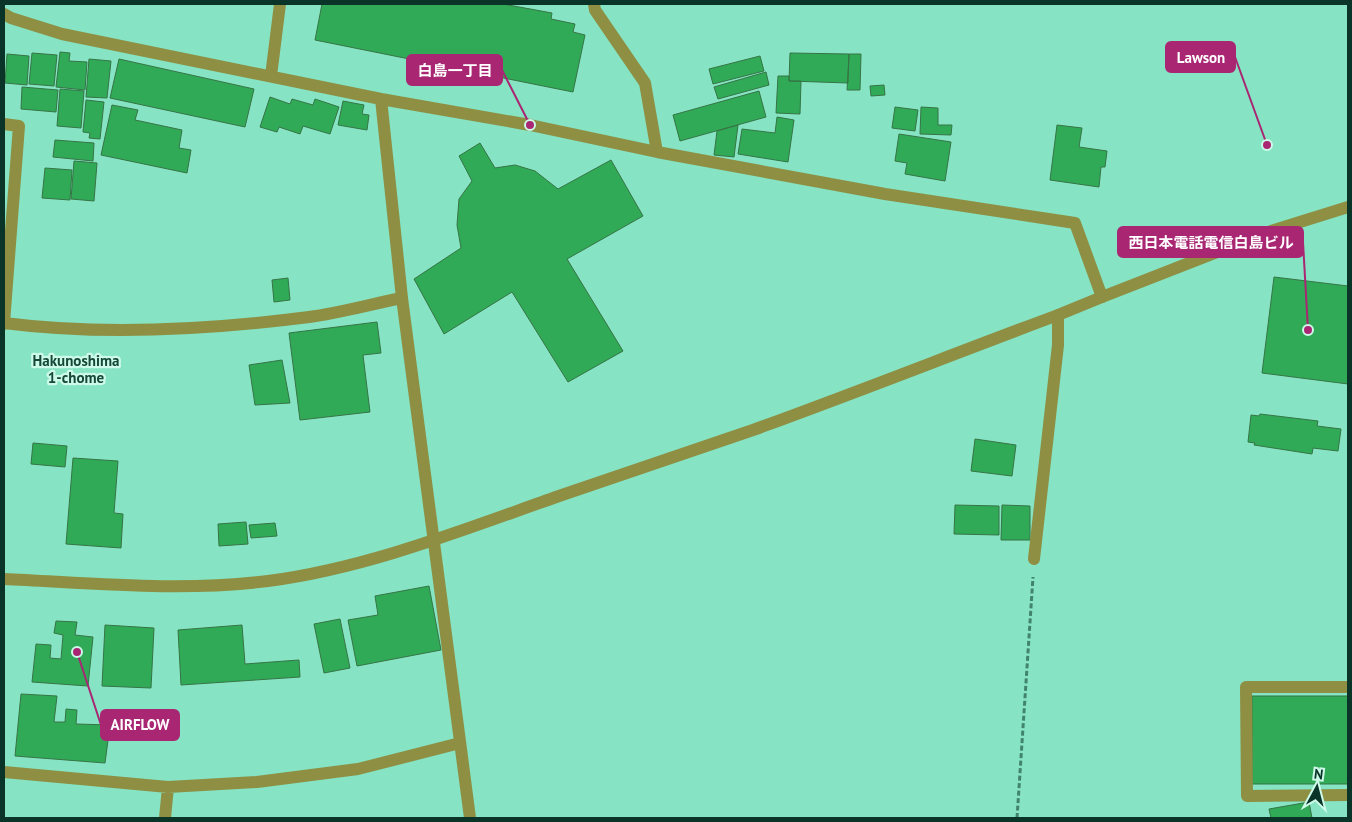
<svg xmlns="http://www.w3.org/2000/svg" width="1352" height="822" viewBox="0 0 1352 822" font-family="'PT Sans','Noto Sans JP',sans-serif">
<rect width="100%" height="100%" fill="#86e3c3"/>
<path fill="#31aa57" stroke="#357545" d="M322 4H503L552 13 551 19 575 24 573 32 585 35 573 92 315 40Z
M60 52 70 53 69 61 87 62 85 90 56 87Z
M32 53 57 55 54 86 29 84Z
M790 53 849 54 848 83 789 81Z
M7 54 29 56 27 85 5 83Z
M849 54H861L860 90H847Z
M760 56 764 71 713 84 709 69Z
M89 59 111 61 107 98 86 97Z
M119 59 254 89 245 127 110 98Z
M766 72 769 85 718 99 714 87Z
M778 76H789V81H801L800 114 776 113Z
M884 85 885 95 871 96 870 86Z
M22 87 58 90 56 112 21 109Z
M60 89 84 91 81 128 57 126Z
M759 91 766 117 680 141 673 115Z
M270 97 290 104 292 99 313 105 315 99 339 107 330 134 303 126 300 134 279 127 277 132 260 127Z
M86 100 104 102 100 139 89 138 90 133 83 132Z
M343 101 364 105 362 114 369 115 367 130 338 125Z
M112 105 138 110 135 120 182 130 179 148 191 150 187 173 101 155Z
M895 107 918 110 915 131 892 128Z
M921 107 938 108V125H952L951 135 920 134Z
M777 117 794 120 788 162 738 154 742 129 775 133Z
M738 125 734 157 714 155 717 131Z
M1057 125 1082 128 1079 147 1107 151 1105 167H1101L1099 187 1050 180Z
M899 134 951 142 945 181 905 174 907 163 895 161Z
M55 140 94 143 93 161 53 157Z
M480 143 495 168 515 165 535 171 558 189 611 160 643 216 567 259 623 351 568 382 512 292 444 334 414 279 461 248 457 225 459 199 472 181 459 156Z
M74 161 97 163 94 201 71 199Z
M45 168 72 170 70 200 42 198Z
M1274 277 1348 286V384L1262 373Z
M288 278 290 300 274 302 272 280Z
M377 322 381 353 363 355 370 412 300 420 289 333Z
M282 360 290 403 255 405 249 365Z
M1260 414 1318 421 1317 426 1341 429 1338 451 1313 448 1312 454 1254 445 1255 443 1248 442 1251 415 1259 416Z
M975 439 1016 445 1012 476 971 471Z
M33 443 67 446 65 467 31 464Z
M73 458 118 461 114 513 123 514 121 548 66 544Z
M955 505 999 506V535L954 534Z
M1002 505 1030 506V540H1001Z
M246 522 248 544 219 546 218 524Z
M275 523 277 536 251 538 249 525Z
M429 586 441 650 357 666 348 620 378 615 375 596Z
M340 619 350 668 324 673 314 624Z
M56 621 77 622 75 635 93 637 88 686 32 682 36 644 51 645 50 658 61 659 63 635 54 633Z
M105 625 154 628 151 688 102 686Z
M242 625 245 664 299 660 300 677 181 685 178 630Z
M21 694 57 696 54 722H65L66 709 77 710 76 724 110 725 105 763 15 756Z
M1252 696H1348V784H1252Z
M1309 802 1312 818H1271L1269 809Z"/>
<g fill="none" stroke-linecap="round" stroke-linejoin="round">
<path stroke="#42836e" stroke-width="3" stroke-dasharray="5 2.5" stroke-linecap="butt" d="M1017 818 1033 577"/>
<path stroke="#8e8f43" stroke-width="12" d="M1348 687H1246L1247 796 1348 795"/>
<path stroke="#8e8f43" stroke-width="12" d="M594 4 595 10 645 83 657 152
M4 14 11 18 62 34 381 99 530 125 657 152 885 194 1075 223 1102 297
M271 76 280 4
M4 124 19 126 4 323C105 336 208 330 309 317 340 313 371 304 402 298L381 99
M402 298 470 818
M1034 559 1058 345V315
M4 772 168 787 257 782 358 769 460 743
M165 818 168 787"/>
<path stroke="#8e8f43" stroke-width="12" d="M4 323V324
M4 579C92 583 180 592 268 581 368 568 465 529 559 496 624 474 689 452 753 430 855 393 956 353 1058 315L1102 297 1271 231 1348 207"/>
</g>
<g text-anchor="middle" stroke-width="4.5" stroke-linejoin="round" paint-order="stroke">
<g font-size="15" font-weight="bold" fill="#154839" stroke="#cefae9">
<text x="76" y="366">Hakunoshima<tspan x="76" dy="17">1-chome</tspan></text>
</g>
</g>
<path fill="none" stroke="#a92673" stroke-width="2" d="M1267 145L1235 57M530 125L502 70M1308 330L1303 242M77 652L101 725"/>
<g fill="#a92673" stroke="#cefae9" stroke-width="2">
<circle cx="1267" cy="145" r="5"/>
<circle cx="530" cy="125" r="5"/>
<circle cx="1308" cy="330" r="5"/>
<circle cx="77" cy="652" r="5"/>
</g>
<g fill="#a92673" stroke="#a92673" stroke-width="2">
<rect x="1166" y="42" width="69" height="30" rx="5"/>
<rect x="407" y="55" width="95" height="30" rx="5"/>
<rect x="1118" y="227" width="185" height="30" rx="5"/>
<rect x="101" y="710" width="78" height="30" rx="5"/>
</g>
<g font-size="15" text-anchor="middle" font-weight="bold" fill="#fff">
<text x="1201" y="63">Lawson</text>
<text x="455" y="76">白島一丁目</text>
<text x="1211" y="248">西日本電話電信白島ビル</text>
<text x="140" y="730">AIRFLOW</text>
</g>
<rect width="1352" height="822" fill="none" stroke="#0b3428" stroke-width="10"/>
<g transform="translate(1317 787) rotate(7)" stroke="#cefae9" stroke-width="4" paint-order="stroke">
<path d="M0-4L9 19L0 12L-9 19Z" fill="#0b3428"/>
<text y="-8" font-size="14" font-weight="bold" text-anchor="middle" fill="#0b3428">N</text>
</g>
</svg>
